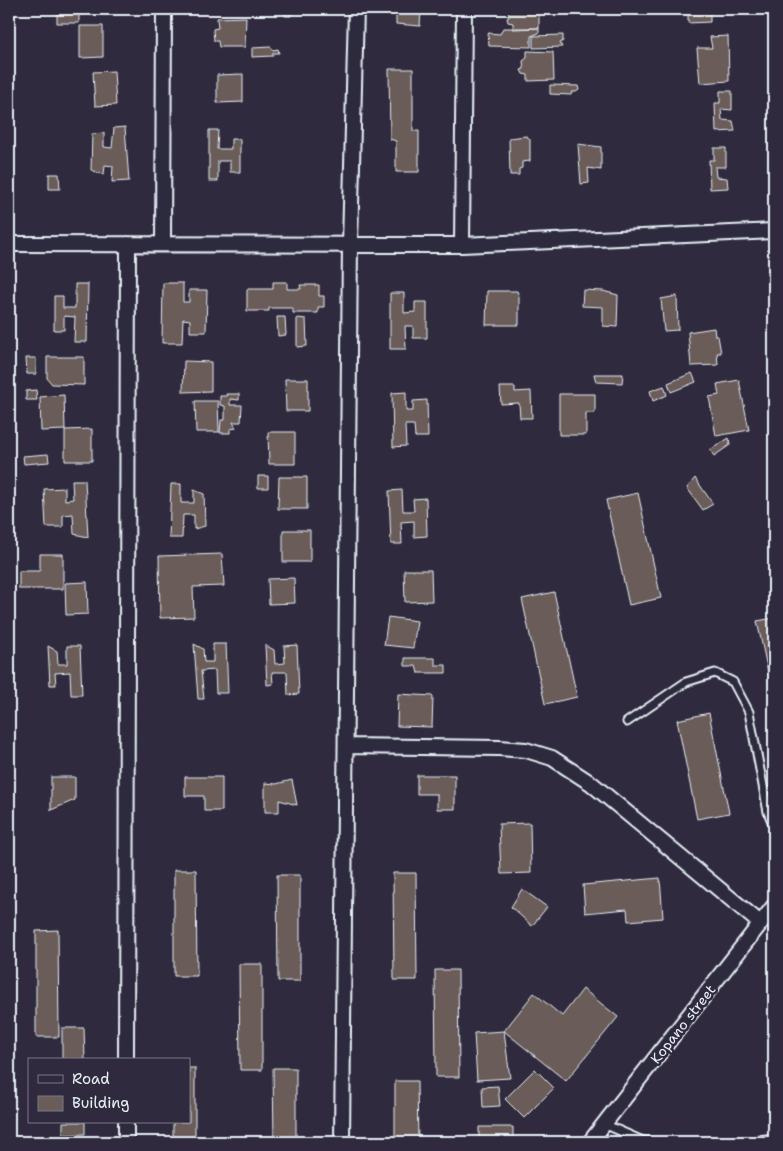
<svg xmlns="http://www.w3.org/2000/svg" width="783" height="1151" viewBox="0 0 783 1151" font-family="'Shantell Sans',sans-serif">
<rect width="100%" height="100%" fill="#2f2a3d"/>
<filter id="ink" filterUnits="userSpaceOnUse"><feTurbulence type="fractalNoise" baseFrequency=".02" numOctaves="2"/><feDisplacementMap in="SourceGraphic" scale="10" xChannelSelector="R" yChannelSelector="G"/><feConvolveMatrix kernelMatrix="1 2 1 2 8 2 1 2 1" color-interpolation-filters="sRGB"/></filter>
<g filter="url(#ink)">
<path fill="#6a5c58" stroke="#e8f1f8" d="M95 9H119V10H95Z
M284 9H291V16H285Z
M396 9H421L420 26 396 24Z
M508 9H539V28L513 29V23L508 22 507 18 509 17Z
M688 9H717L718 13 710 12V22L688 23Z
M57 14H79V23H57Z
M246 17 245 47H219L218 41H214L213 29 218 28 217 18Z
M80 26H103V57L80 58Z
M503 28H539V33L531 36V47L489 46 488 33 500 34Z
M563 35V41L560 43 562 47 533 48V36Z
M728 36 729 81 700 83 697 48H712L710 37Z
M271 47 273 50 278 49 279 53H273V56L252 57V48Z
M527 51 553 52 554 80 528 81V75L523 74 521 70 524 69 523 61 527 58Z
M389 69H413V131H419V172H396V141L390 139Z
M114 71 116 105 95 106 93 72Z
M243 74V102L217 103V75Z
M550 85 578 86 579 90 576 92H572L571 95 550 94Z
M720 91H732V110L721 109 722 120 733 121 735 131 716 132 715 103H720Z
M125 127 129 181 112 182 113 166 105 165 104 175 91 170 92 134 104 133V147L112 148 114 128Z
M209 130H218L217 149H231V139H240V172H230V161H218V181H209Z
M526 136 530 139V161L522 162V168L519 169V175H510L509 138Z
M578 144 601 147V170L588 168 589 183 581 184Z
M714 148H726V167H715L716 177 727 178 728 188 710 189 709 160H714Z
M49 174H59L60 189H49Z
M273 282H287V289H301L300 285H319V296H324V307H318V313H293V308H269V311H247V289H273Z
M163 283H183V302H189V290H207L206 332H190V320L183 319 182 343H162Z
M75 284H88L87 342H74L75 317 64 316V330H54V296H63V308H75Z
M583 290 603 291 618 295 617 327 603 326V307L582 306Z
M487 291H517L519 296V325H486Z
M390 293H404V313L415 312V302H427V338H413V326H405L406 349H390Z
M677 296 678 330 664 331 661 299Z
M277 317H285L286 335 278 336Z
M297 318 306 319 307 346 297 347Z
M714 328 715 336H718L721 353H717L718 365 691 366 688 332Z
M47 357H84V385L52 384 47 378Z
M26 358H36V374H27Z
M184 361 211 362V391L183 392Z
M692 373 696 382 671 392 668 383Z
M594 374H623L622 383 596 382Z
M285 379H308V411H286Z
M739 380 749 430 716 436 709 397 719 395 717 384Z
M664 386 667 395 653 401 650 391Z
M500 387H515V392L531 391 532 418H520L519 403 501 404Z
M36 390 37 400H26V391Z
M406 392V411H413V401L427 400 428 437H415L414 425H405L406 446 393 447 392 393Z
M226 394H239V400L230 399V405H242L241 422H233L236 428 230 429V433H220L221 420H225V406L220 405V396H227Z
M559 394H595V413H586V435H559Z
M64 395 65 430 41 431 40 397Z
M195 401H218L219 432H196Z
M92 429V461H65V430Z
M268 432H295V464H269Z
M729 438 730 445 714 456 710 450Z
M48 454 49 462 24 464 23 456Z
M258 476H268V488H258Z
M279 477H307V509H278Z
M695 478 713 504 703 510 687 488Z
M72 480H85L88 537 74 534 73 514 63 515V527H46L44 489 65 488V500L73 499Z
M171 484H181V503H194V490L204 494 205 526 194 529V515H183L182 538H169Z
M402 490 403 511H414L413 499 426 498 427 536 414 537V521L401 522 402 544H391L389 491Z
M638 493 661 598 629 605 606 500Z
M283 530H310V562H283Z
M40 554H63V589H19V571H40Z
M222 554 224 586 193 587 194 617 160 618 159 556Z
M404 570H431L432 601 405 602Z
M294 578 295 603 269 604 268 579Z
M87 582 88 614 66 615 65 583Z
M554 592 577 697 545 704 522 599Z
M388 617 417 621 413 648 384 645Z
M774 618V700L757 621Z
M194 644 203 649 204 662H213V644H226L228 693H216L215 670 201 671 204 699H198Z
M265 645 274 650 275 664 285 663 284 646 297 645 299 694 288 695 287 672H272L273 684 267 685Z
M48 646 57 651 58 664H67V646H80L82 695H71L70 672 55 673 56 685H50Z
M405 658H435V665H446V673H418L416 666H405Z
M398 694 433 696 432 727 397 726Z
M709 713 729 813 697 819 677 720Z
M417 775H455V809H437V794H417Z
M51 777H75V800L51 810Z
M185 777H222V811H204V796H185Z
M292 780 297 805 279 800V812H265V783L276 784Z
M530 823 531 873 501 874 499 824Z
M174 870H196L197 976H174Z
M393 873H416L417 980H394Z
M277 875H300V981H278Z
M660 878 663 918 628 921 627 909 585 913 583 885Z
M522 889 547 907 532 926 511 907Z
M58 930 59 1037H36V931Z
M239 964H262V1070H240Z
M435 970H458L459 1077H436Z
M583 989 618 1017 566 1081 504 1031 534 993 562 1016Z
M62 1028H84L85 1060H62Z
M504 1031 510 1078 477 1080 474 1033Z
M189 1068H195V1142H173V1122H189Z
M273 1068H296V1142H274Z
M535 1069 554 1088 524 1118 505 1099Z
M395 1081H417L418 1142H395Z
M498 1086 500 1106 483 1107 482 1087Z
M63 1122H85V1134L63 1135Z
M479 1127H513V1142H479Z"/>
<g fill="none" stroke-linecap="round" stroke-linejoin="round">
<g stroke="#e8f1f8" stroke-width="11">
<path id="lane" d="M627 722 686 682 715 673 733 682 749 712 768 812 774 826
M604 1124 643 1141 651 1142
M742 1142 774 1138"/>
</g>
<g stroke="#e8f1f8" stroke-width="18">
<path id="street" d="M9 244 462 245 774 231
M163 244 164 9
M462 245 464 9
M346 746 499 748 526 750 552 758 592 784 760 923
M126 1060 128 244
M126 1142V1122
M342 1142 350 244 356 9
M590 1142 774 906"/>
</g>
<use href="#lane" stroke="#2f2a3d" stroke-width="7"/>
<use href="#street" stroke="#2f2a3d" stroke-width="14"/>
</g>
</g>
<g text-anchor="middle" stroke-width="5" stroke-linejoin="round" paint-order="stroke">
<g font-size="14" fill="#e8f1f8" stroke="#2f2a3d">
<text transform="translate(683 1024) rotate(-52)" y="5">Kopano street</text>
</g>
</g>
<rect width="783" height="1151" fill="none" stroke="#2f2a3d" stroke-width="30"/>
<rect x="15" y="15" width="753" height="1121" fill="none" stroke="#e8f1f8" stroke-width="2" filter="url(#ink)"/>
<rect x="28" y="1058" width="162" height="65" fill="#2f2a3d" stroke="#797a88"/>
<rect x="38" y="1075" width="25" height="8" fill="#2f2a3d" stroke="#797a88"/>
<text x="72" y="1084" font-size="15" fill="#e8f1f8">Road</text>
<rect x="38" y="1096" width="25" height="15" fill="#6a5c58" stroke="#797a88"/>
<text x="72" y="1108" font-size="15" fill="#e8f1f8">Building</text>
</svg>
